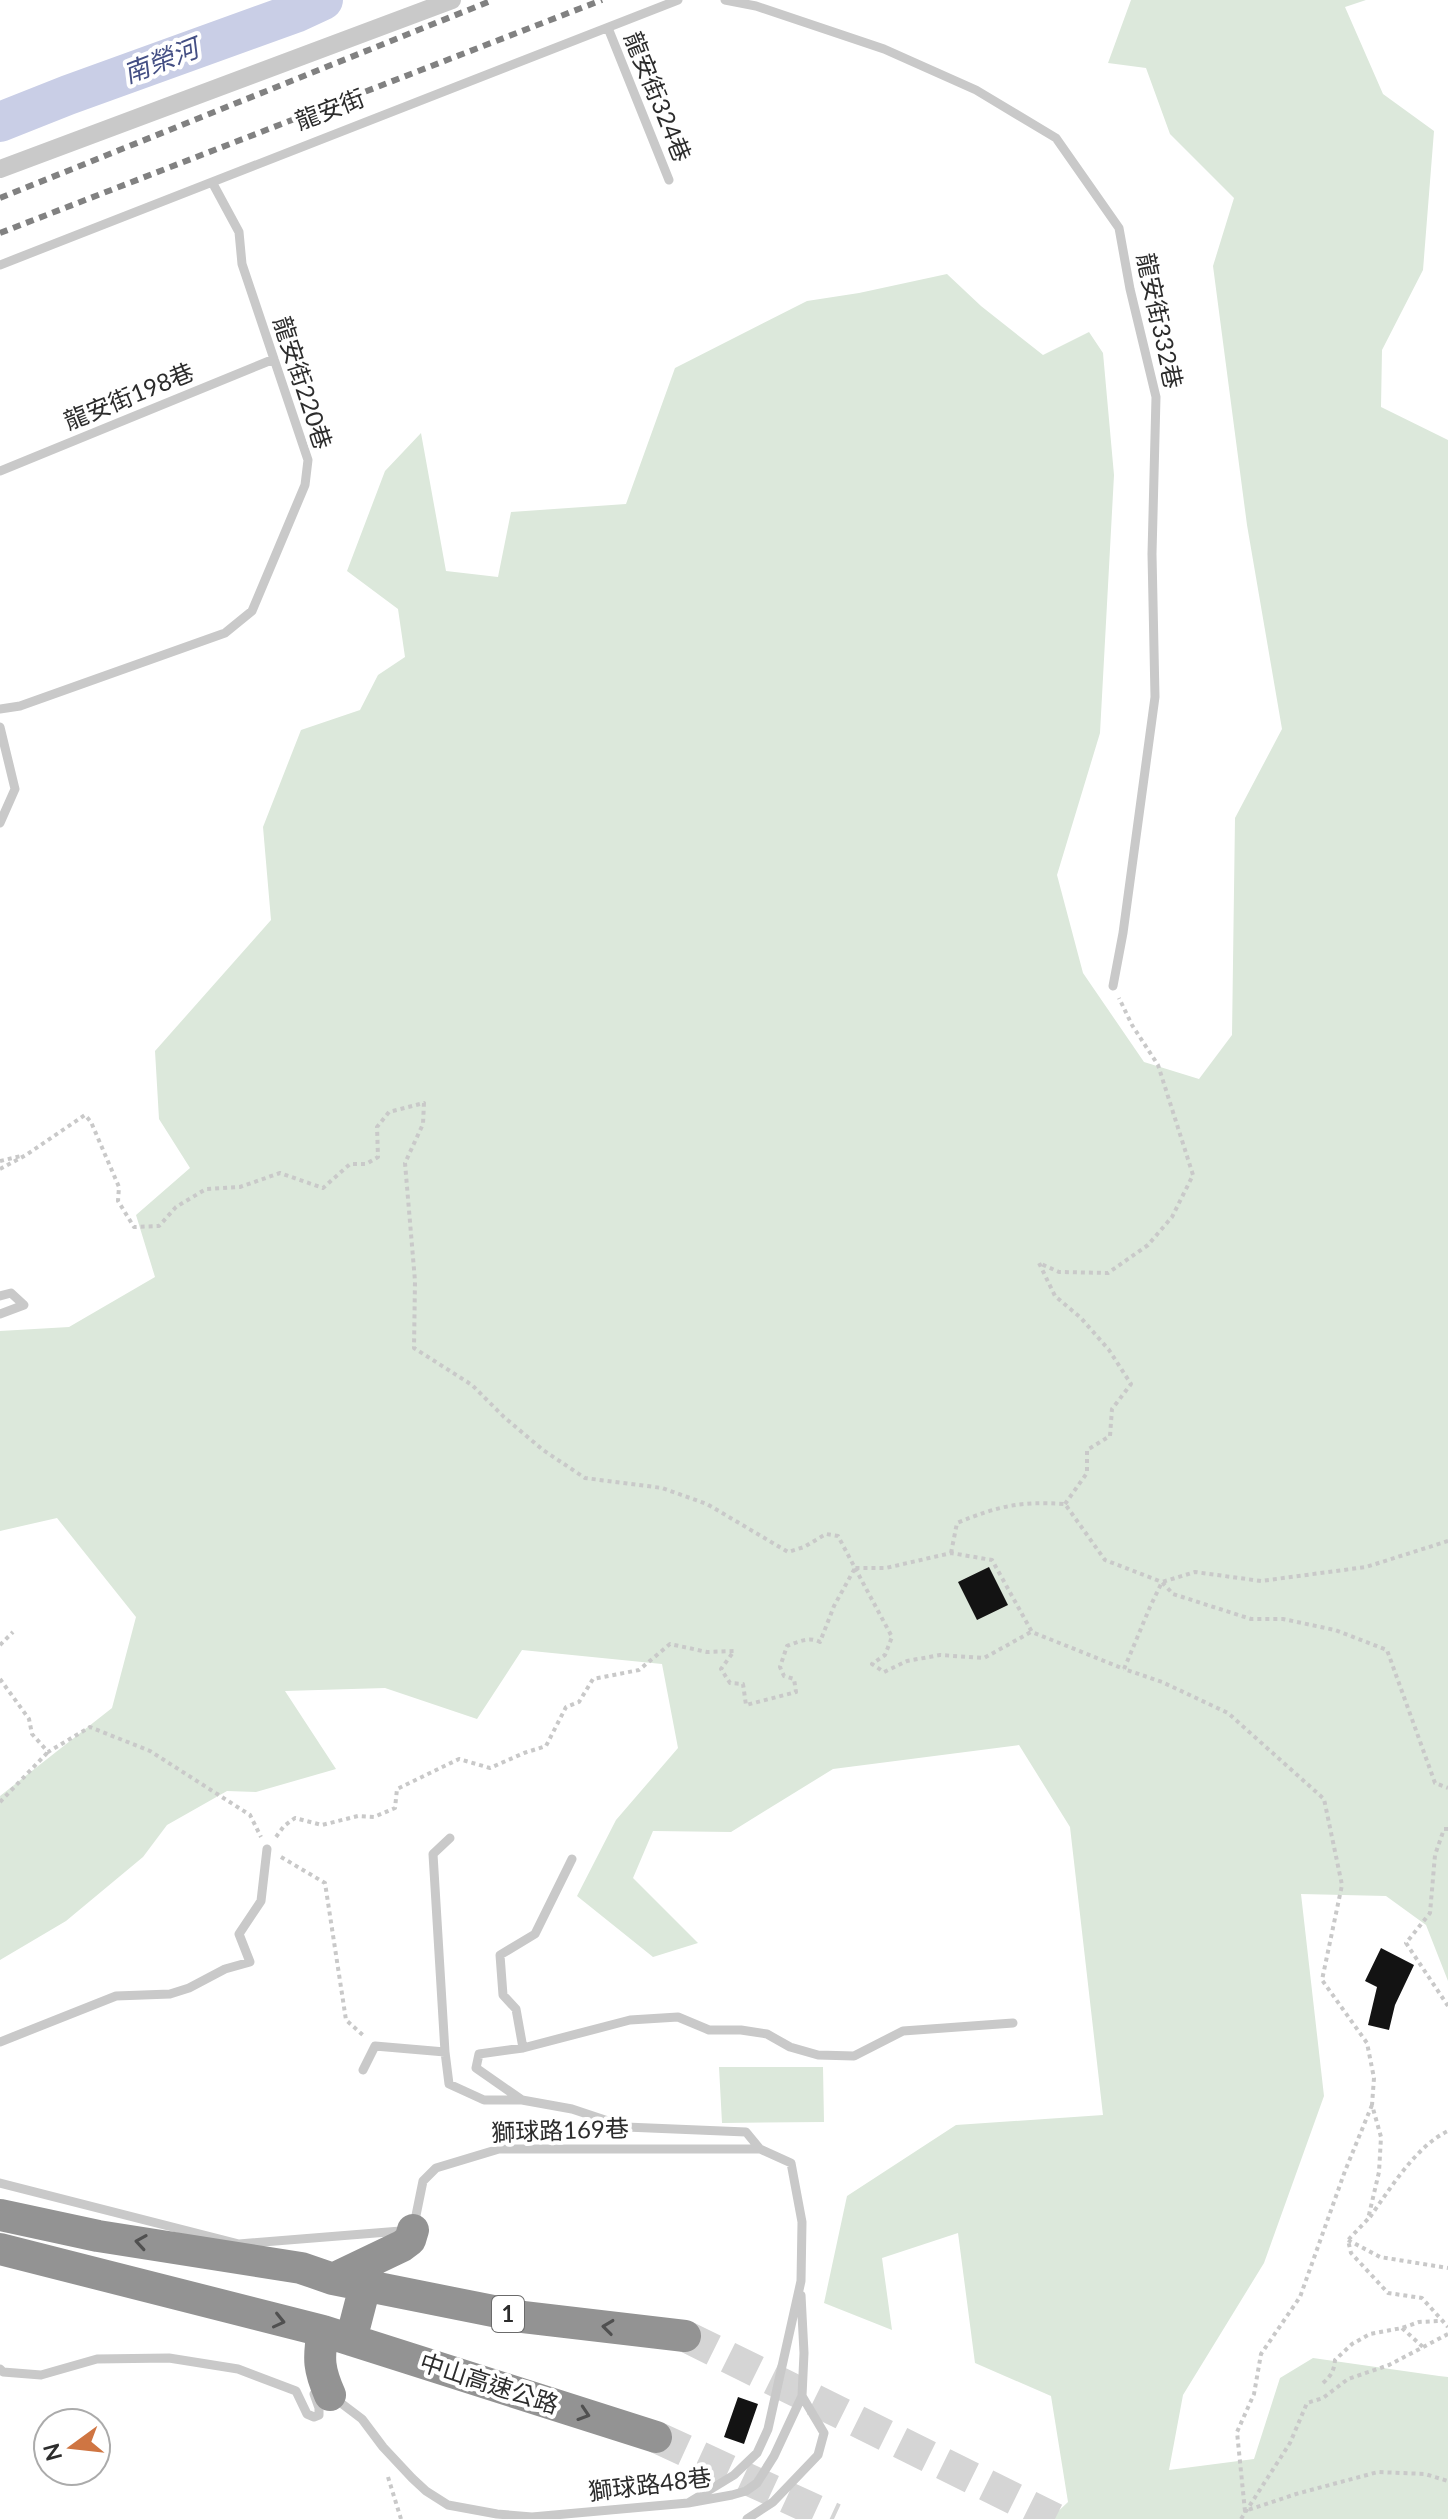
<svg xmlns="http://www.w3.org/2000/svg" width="1448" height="2519" viewBox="0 0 1448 2519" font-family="Lato,'Noto Sans TC',sans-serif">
<rect width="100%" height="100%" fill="#fff"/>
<path fill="#dce8db" d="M1131 0H1366L1345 7 1383 94 1434 131 1423 270 1382 350 1381 407 1448 440V1981L1426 1925 1386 1896 1301 1894 1324 2096 1264 2263 1183 2395 1169 2470 1254 2459 1280 2378 1313 2358 1439 2376 1448 2377V2519H1050L1068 2502 1051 2396 975 2363 958 2233 882 2258 892 2330 824 2303 847 2196 956 2125 1103 2115 1070 1827 1019 1745 833 1769 731 1832 653 1831 633 1878 698 1943 653 1957 577 1896 616 1820 678 1748 662 1664 522 1650 477 1719 385 1688 285 1691 336 1769 256 1792 227 1791 167 1825 143 1857 66 1921 0 1960V1796L112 1708 136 1617 57 1518 0 1531V1331L69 1327 155 1277 136 1215 190 1168 159 1119 155 1051 271 920 263 827 301 730 360 710 378 675 405 657 398 609 347 571 385 471 421 433 446 571 498 577 511 512 626 504 675 368 807 301 859 293 947 274 981 306 1043 355 1089 332 1103 353 1114 475 1100 733 1057 875 1083 973 1144 1062 1199 1079 1232 1035 1235 818 1282 729 1247 525 1213 266 1234 198 1170 134 1146 68 1108 63Z
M719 2067H823L824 2122 722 2123Z"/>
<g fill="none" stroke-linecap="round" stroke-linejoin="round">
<path stroke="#c9cee6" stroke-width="40" d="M0 122 68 95 295 13 323 0"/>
</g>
<path fill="#131313" d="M989 1567 1008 1605 977 1620 958 1582Z
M1381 1948 1414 1965 1395 2005 1389 2030 1368 2025 1377 1987 1365 1981Z
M738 2397 758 2404 744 2444 724 2437Z"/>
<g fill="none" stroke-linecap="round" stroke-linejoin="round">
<path stroke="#d5d5d5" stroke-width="32" stroke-dasharray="32 16" stroke-linecap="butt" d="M685 2336 1055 2519
M656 2437 834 2519"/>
<path stroke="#c9c9c9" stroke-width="4" stroke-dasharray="4 4" stroke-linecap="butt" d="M0 1161 21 1156
M0 1169 26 1155 85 1115 91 1122 119 1187 118 1201 134 1227 159 1226 176 1207 206 1189 240 1187 280 1173 323 1188 350 1164H366L378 1157 377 1127 389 1112 424 1103 423 1124 405 1163 415 1281 414 1348 472 1385 504 1417 543 1450 585 1478 662 1488 707 1504 788 1552 804 1547 826 1534 838 1536 855 1568H886L951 1553 992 1560 1032 1632 1124 1669
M1065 1504 1087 1473V1450L1110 1436 1112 1409 1131 1384 1109 1350 1081 1318 1055 1296 1039 1263 1059 1272 1108 1273 1148 1245 1172 1217 1193 1175 1158 1065 1132 1025 1119 998
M1448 1541 1366 1567 1261 1581 1195 1572 1162 1582 1150 1607 1124 1669 1162 1682 1228 1713 1324 1799 1342 1885 1322 1980 1367 2043 1374 2078 1372 2105 1381 2137 1379 2172 1368 2219 1348 2240 1351 2253 1388 2293 1422 2298 1448 2327
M951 1553 957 1523C998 1506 1020 1501 1065 1504L1105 1560 1162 1582 1173 1594 1251 1619H1283L1335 1630 1387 1650 1435 1783 1448 1788
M855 1568 892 1637 885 1655 872 1664 884 1672 907 1661 940 1655 984 1658 1031 1632
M0 1645 13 1632
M0 1679 29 1719 32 1734 48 1752 90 1727 150 1751 250 1815 261 1837
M0 1802 48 1752
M1448 1829H1444L1435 1855 1430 1913 1406 1943 1448 2006
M276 1837 284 1826 295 1818 322 1825 358 1816 374 1817 395 1808 397 1789 459 1759 490 1768 524 1753 546 1746 566 1707 579 1702 593 1679 639 1670 670 1644 707 1652 734 1651 721 1669 730 1683 743 1684 746 1705 796 1692 794 1679 784 1676 780 1667 787 1646C798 1642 809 1636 820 1642L834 1606 855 1568
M281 1857 325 1883 346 2020 365 2037
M1372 2105 1345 2171 1300 2297 1261 2354 1254 2394 1237 2432 1245 2511 1296 2494 1378 2472 1425 2474 1448 2481
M1370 2217C1390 2189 1416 2146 1448 2131
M1348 2240 1380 2257 1448 2268
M1402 2328 1424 2348
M1323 2383C1331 2376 1334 2371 1335 2360L1352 2344 1370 2334 1402 2328 1419 2322 1440 2321
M388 2477 401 2519
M1241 2519 1290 2443 1307 2403 1323 2398 1348 2379 1389 2365 1448 2334"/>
<path stroke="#c9c9c9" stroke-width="9" d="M725 0 756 6 884 49 976 90 1056 138 1119 228 1130 289 1156 397 1152 554 1155 697 1123 933 1113 986
M608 28 669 180
M0 265 678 0
M0 471 274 359
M0 709 20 706 225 633 252 611 305 485 308 460 242 264 239 232 212 182
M0 727 15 789 0 823
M0 1296 11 1293 24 1305 0 1314
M0 2042 116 1996 170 1994 189 1988 225 1969 250 1962 239 1934 261 1901 267 1849
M523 2048 516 2009 503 1995 500 1955 535 1934 572 1859
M445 2052 433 1854 450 1838
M363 2070 375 2046 445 2052 449 2084 484 2100H522L572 2109 626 2127 746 2132 760 2149
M522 2100 476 2068 479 2054 523 2048 630 2020 678 2017 709 2030H741L767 2034 790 2047 818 2055 854 2056 903 2031 1013 2023
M0 2183 239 2244 413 2230 423 2181 436 2168 499 2149H760L791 2163 802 2222 801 2281 768 2429 757 2453 734 2475 688 2503
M0 2369 3 2372 41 2375 97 2359 169 2358 238 2369 296 2391 307 2414 314 2417 319 2415V2408L314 2394
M333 2397 362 2419 383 2447 412 2478 426 2491 448 2505 497 2514 532 2517 688 2503 732 2495 746 2491 757 2483 774 2456 802 2396 804 2353 801 2295
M747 2519 773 2502 818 2455 824 2433 802 2396"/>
<path stroke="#c9c9c9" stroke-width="18" d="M0 169 452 0"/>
<path stroke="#939393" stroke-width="32" d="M0 2215 98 2236 301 2268 333 2279 523 2317 685 2336
M0 2249 323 2331 656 2437
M333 2279 402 2246 410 2240 413 2230
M323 2331C318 2359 319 2370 330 2395
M351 2340 365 2286"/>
<path stroke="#818181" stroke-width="6" stroke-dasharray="8 6" stroke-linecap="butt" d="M0 198 493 0
M0 233 602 0"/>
</g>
<defs><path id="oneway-chevron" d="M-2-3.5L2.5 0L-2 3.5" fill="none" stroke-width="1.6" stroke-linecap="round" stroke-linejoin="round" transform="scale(2)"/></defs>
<g stroke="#505050">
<use href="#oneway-chevron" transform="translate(141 2242) rotate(-171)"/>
<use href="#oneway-chevron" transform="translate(279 2321) rotate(13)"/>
<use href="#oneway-chevron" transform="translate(608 2327) rotate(-173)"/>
<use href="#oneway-chevron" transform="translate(584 2414) rotate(18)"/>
</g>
<g text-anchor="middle" stroke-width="8" stroke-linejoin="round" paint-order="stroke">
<rect fill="#fff" stroke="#6b6b6b" stroke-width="2" x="492" y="2296" width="32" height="36" rx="6"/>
<g font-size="22" font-weight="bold" fill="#2c2c2c">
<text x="508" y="2322">1</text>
</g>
<g font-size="24" fill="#2c2c2c" stroke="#fff">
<text transform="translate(657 97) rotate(68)" y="8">龍安街324巷</text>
<text transform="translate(330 110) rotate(-21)" y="8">龍安街</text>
<text transform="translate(1159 321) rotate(78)" y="8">龍安街332巷</text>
<text transform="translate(302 383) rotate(72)" y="8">龍安街220巷</text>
<text transform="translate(129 397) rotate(-22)" y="8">龍安街198巷</text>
<text transform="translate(560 2131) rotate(-2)" y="8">獅球路169巷</text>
<text transform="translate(489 2384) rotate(18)" y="8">中山高速公路</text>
<text transform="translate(650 2485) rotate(-7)" y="8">獅球路48巷</text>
</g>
<g font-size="26" font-style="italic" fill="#444f84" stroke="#fff">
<text transform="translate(161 61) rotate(-21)" y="9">南榮河</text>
</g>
</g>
<g transform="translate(72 2447) rotate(255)"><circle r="38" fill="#ffffff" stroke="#ababab" stroke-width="2"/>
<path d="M0-6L14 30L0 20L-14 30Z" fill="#cf7542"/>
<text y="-12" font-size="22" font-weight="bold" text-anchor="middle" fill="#2c2c2c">N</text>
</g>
</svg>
